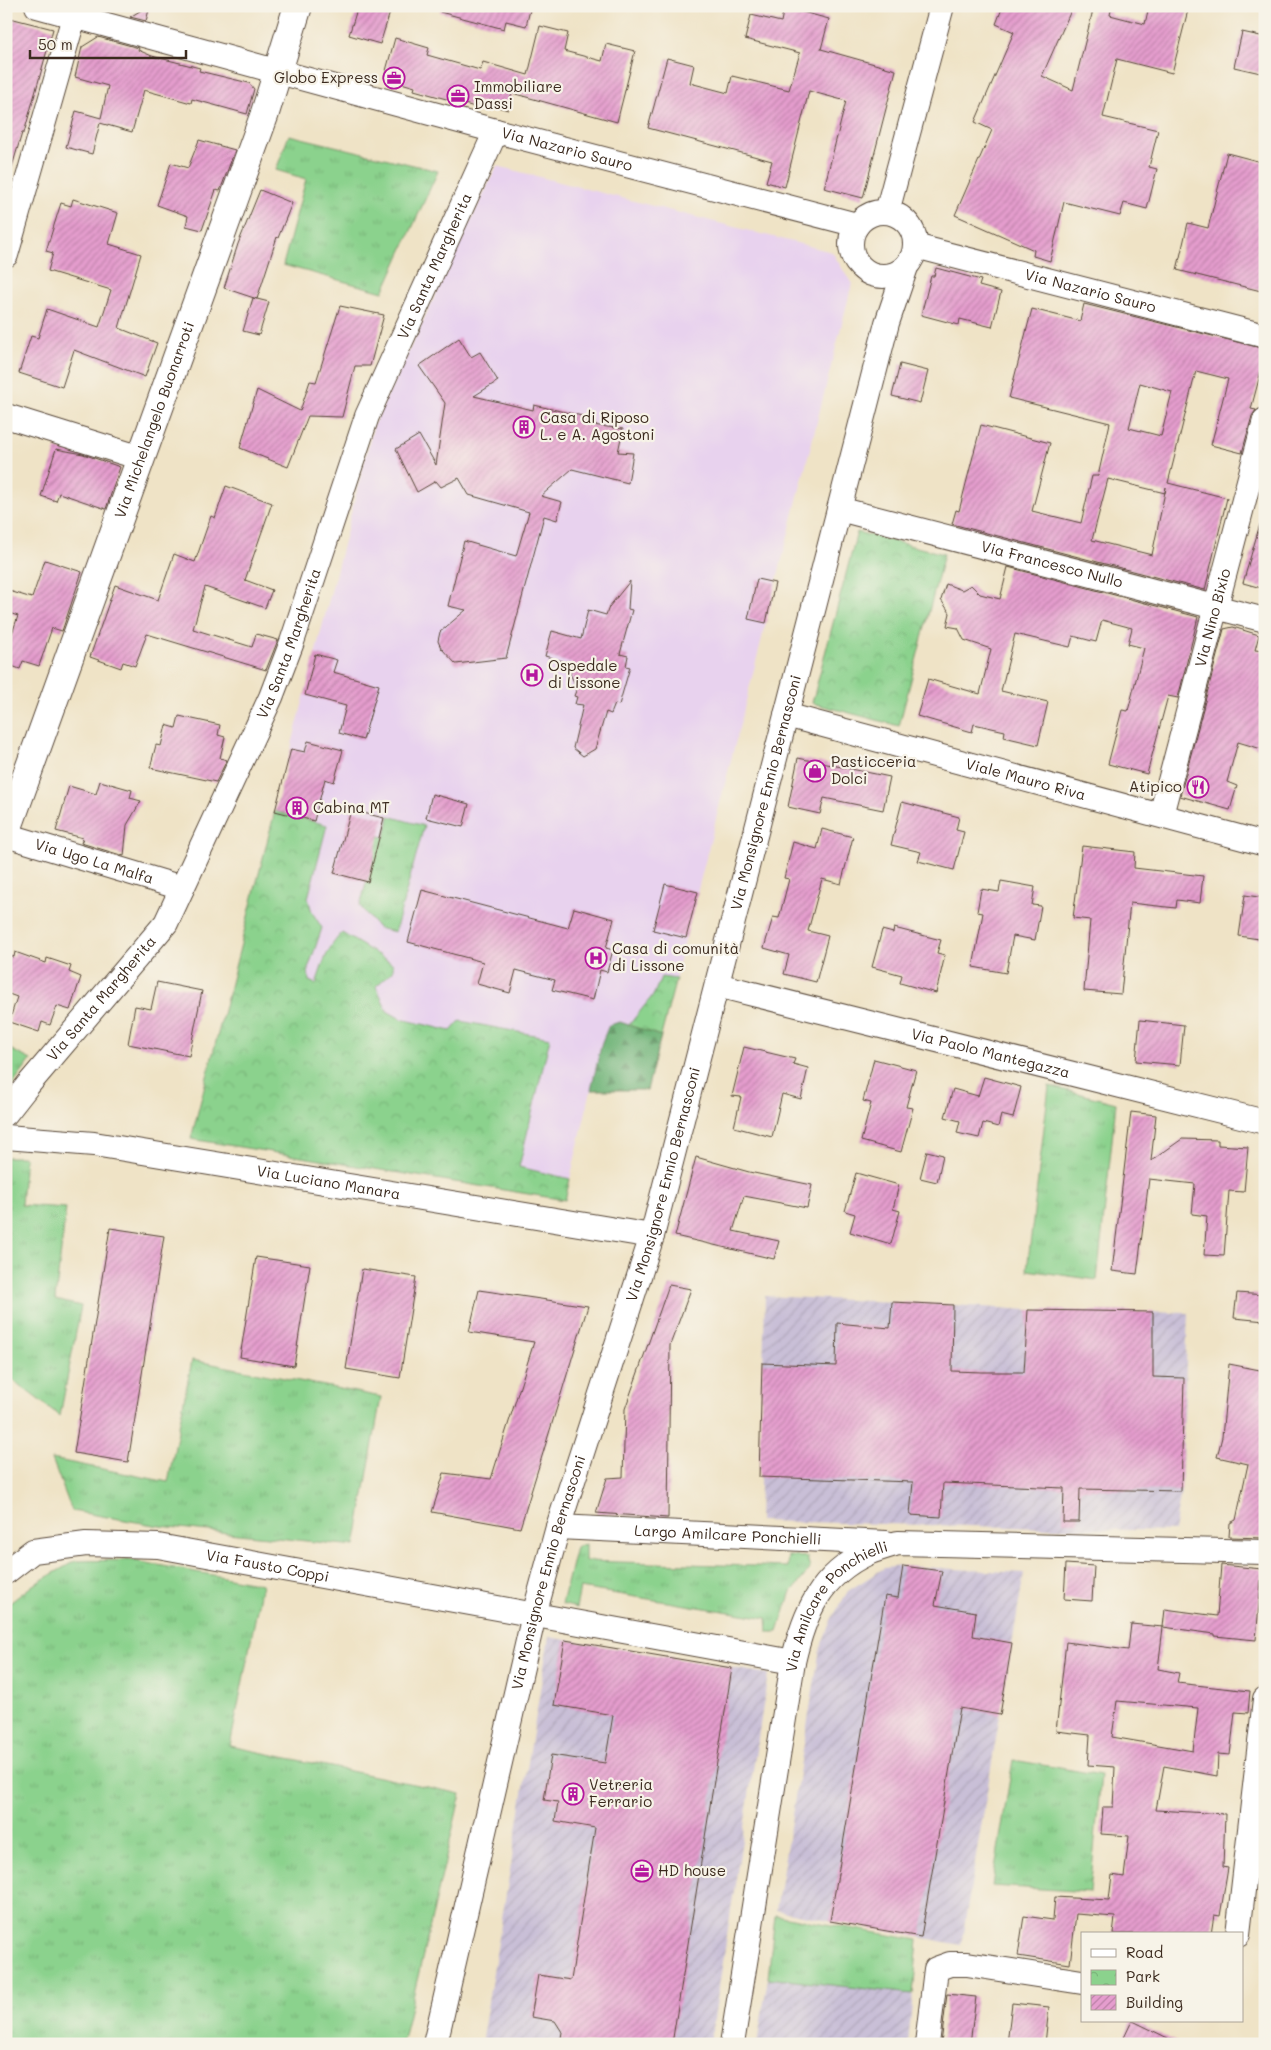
<svg xmlns="http://www.w3.org/2000/svg" width="1271" height="2050" viewBox="0 0 1271 2050" font-family="Mali,sans-serif">
<defs>
<pattern id="industrial-furrows" width="10" height="10" patternUnits="userSpaceOnUse" patternTransform="scale(1.25)"><rect width="10" height="10" fill="#c9bfd7"/><path d="M-1 1l2-2M0 10L10 0M9 11l2-2" fill="none" stroke="#aea4b8"/></pattern>
<pattern id="grass-tufts" width="24" height="20" patternUnits="userSpaceOnUse" patternTransform="scale(1.25)"><rect width="24" height="20" fill="#8bd28d"/><path d="M3 7l-1-3M5 7V3M7 7l1-3M15 17l-1-3M17 17v-4M19 17l1-3" fill="none" stroke="#79b479"/></pattern>
<pattern id="forest-firs" width="22" height="20" patternUnits="userSpaceOnUse" patternTransform="scale(1.25)"><rect width="22" height="20" fill="#70b478"/><path d="M5 1l3.5 6h-7zM16 11l3.5 6h-7z" fill="#5d9362"/></pattern>
<pattern id="park-crowns" width="20" height="18" patternUnits="userSpaceOnUse" patternTransform="scale(1.25)"><rect width="20" height="18" fill="#8bd28d"/><path d="M2 6a3 3 0 1 1 6 0M12 15a3 3 0 1 1 6 0" fill="none" stroke="#79b479"/></pattern>
<pattern id="building-hatch" width="6" height="6" patternUnits="userSpaceOnUse" patternTransform="scale(1.25)"><rect width="6" height="6" fill="#e59dce"/><path d="M-1 1l2-2M0 6l6-6M5 7l2-2" fill="none" stroke="#bb80a7"/></pattern>
</defs>
<rect width="100%" height="100%" fill="#f7f3e8"/>
<filter id="ink" filterUnits="userSpaceOnUse"><feTurbulence type="fractalNoise" baseFrequency=".02" numOctaves="2"/><feDisplacementMap in="SourceGraphic" scale="10" xChannelSelector="R" yChannelSelector="G"/><feConvolveMatrix kernelMatrix="1 2 1 2 8 2 1 2 1" color-interpolation-filters="sRGB"/></filter>
<filter id="wash" filterUnits="userSpaceOnUse"><feTurbulence type="fractalNoise" baseFrequency=".0096" numOctaves="4" result="noise"/><feDisplacementMap in="SourceGraphic" scale="20" xChannelSelector="R" yChannelSelector="G"/><feGaussianBlur stdDeviation="1.12" result="paint"/><feColorMatrix in="noise" values="0 0 0 0 0 0 0 0 0 0 0 0 0 0 0 0 0 1.4 0 .05"/><feComposite in="paint" operator="in"/></filter>
<g filter="url(#wash)">
<rect width="100%" height="100%" fill="#efe3c6"/>
<path fill="#e8d2ee" d="M497 166 832 252 852 284 647 1090H591L565 1200 191 1139 374 424Z"/>
<path fill="url(#industrial-furrows)" d="M765 1296 953 1305 1028 1310 1188 1313 1181 1491 1174 1531 759 1521Z
M903 1566 1024 1573 961 1945 776 1910 820 1649 831 1620 848 1591 884 1568Z
M549 1637 768 1674 710 2044H481Z
M768 1978 913 1994 908 2044H757Z"/>
<path fill="url(#grass-tufts)" stroke="#637e56" d="M289 135 438 171 383 292 283 265 306 179 276 170Z
M389 816 424 826 395 932 378 928 360 906 379 836 385 837Z
M6 1047 31 1060 6 1094Z
M1049 1086 1116 1103 1097 1280 1027 1270Z
M6 1157H25L21 1205 66 1208 55 1300 81 1306 60 1416 6 1375Z
M192 1360 381 1397 355 1546 160 1526 72 1511 52 1459 168 1482Z
M585 1544V1561L787 1567 788 1556 807 1557 810 1569 790 1594 778 1632H768L767 1618 580 1588 576 1608 562 1604 576 1547Z
M130 1560 262 1584 230 1746 461 1794 402 2044H6V1606L33 1585 75 1561Z
M1013 1760 1101 1775 1090 1892 992 1886Z
M775 1915 918 1940 913 1994 768 1978Z"/>
<path fill="url(#forest-firs)" stroke="#566f4b" d="M620 1022 661 1036 647 1090H591L602 1042 609 1025Z"/>
<path fill="url(#park-crowns)" stroke="#637e56" d="M857 532 944 554 899 726 812 703Z
M275 811 327 825 308 898 312 912 322 928 308 969 309 981 316 984C323 964 326 949 342 933L393 964V971L376 986 387 1011 401 1019 451 1031 460 1021 550 1038 519 1167 570 1179 565 1200 191 1139Z
M661 977 676 979 661 1036 629 1025 654 994Z"/>
<g id="blocks">
<path fill="url(#building-hatch)" fill-rule="evenodd" d="M148 6H150L146 21 130 17Z
M358 6H392L380 44 349 35Z
M441 6H531L526 26 506 21 504 29 440 12Z
M1003 6H1073L1042 76 1073 90 1094 6H1112L1110 15 1145 24 1149 6H1189L1172 73 1117 59 1103 117 1158 130 1149 167 1157 169 1147 209 1124 203 1120 216 1064 202 1050 261 1033 256 1034 250 955 215 992 130 975 122 1014 32 996 24Z
M784 7 829 19 821 49 896 70 863 198 824 188 846 101 809 91 785 187 766 182 772 161 648 128 667 58 694 65 690 83 728 93 732 76 789 90 800 53 745 39 751 15 781 22Z
M6 17 53 29 24 133H22L11 170 6 169Z
M540 26 568 33 564 51 602 61 606 44 635 51 617 122 512 93 508 110 476 101 475 107 414 90 415 87 384 78 395 38 429 48 427 55 480 70 483 62 528 75Z
M1242 32 1265 37V74L1234 67Z
M98 37 139 48 138 50 152 56 200 68 199 71 249 83 254 89 247 114 192 99 191 103 144 90 132 132 100 123 92 154 66 147 76 111 101 118 108 86 75 77 82 47Z
M199 140 235 150 220 191 216 190 202 230 186 226 188 216 157 205 171 163 188 168Z
M1227 153 1265 163V292L1177 270 1188 223 1208 228Z
M260 190 292 203 278 238 277 237 257 299 224 288 238 244Z
M73 199 118 213 109 244 141 254 119 328 157 343 145 377 74 350 62 387 19 373 31 336 38 338 47 309 99 327 111 290 48 271 53 253 46 251 61 203 71 206Z
M936 268 981 280 979 286 1001 292 992 327 960 319 959 325 921 315 931 276H934Z
M253 298 269 302 259 335 243 331Z
M1084 304 1265 349V356L1251 409 1256 410 1252 416 1242 453 1211 445 1228 379 1196 371 1168 483 1227 498 1205 590 952 524 956 510 959 511 981 425 1050 443 1032 511 1081 523 1092 476H1098L1110 423 1009 398 1032 309 1080 321ZM1140 383 1172 392 1161 436 1129 428ZM1108 479 1165 493 1166 487 1152 555 1092 540Z
M340 306 384 315 370 366H355L342 417 308 416 288 467 240 448 257 390 300 411 310 381 316 382Z
M459 338 471 357 480 352 498 381 474 396 533 410 534 405 591 418 592 425 623 429 618 452 633 453 628 483 572 469 541 496 562 502 557 520 544 516 506 658 456 664 441 648 438 641 440 632 466 610 448 606 464 541 516 556 529 512 469 495 459 478 441 487 436 481 417 492 396 449 419 435 436 465 445 403 419 366Z
M900 364 928 371 920 403 892 396Z
M56 449 83 454 120 467 106 509 59 493 56 501 41 496Z
M226 486 272 503 245 580 272 590 265 608 205 587 193 629 252 647 256 634 278 640 266 670 147 634 135 666 123 662 121 668 90 657 115 585 158 600 174 554 195 562 211 516 215 518Z
M1260 524 1265 525V589L1243 583Z
M45 560 82 572 62 631 52 628 39 666 23 661 20 669 6 664V651L18 616 6 612V590L32 598Z
M1008 567 1198 617 1178 698 1168 696 1147 774 1108 764 1122 710 1128 711 1144 648 1128 644 1132 628 1102 620 1096 642 1073 636 1070 647 1015 634 1001 691 1048 702 1038 745 1004 737 1005 731 974 724 972 732 917 716 928 679 980 694 991 649 964 640 958 628 947 626 950 613 941 600 946 584 962 590 971 585 980 594 1000 599Z
M757 579 775 583 766 623 748 619Z
M630 581 628 609 632 610 620 654 628 656 626 666 630 667 619 705 615 704 611 714 606 712 595 749 583 756 573 748 583 705 575 704 577 697 574 696 577 688 570 674 573 664 545 656 552 631 581 639 588 610 606 615 609 607Z
M1233 627 1259 635 1255 650 1265 651V750L1238 742 1227 782 1237 786 1230 810 1180 796 1224 629Z
M315 654 337 660 333 672 379 685 363 740 339 733 346 706 305 695Z
M179 716 220 725 218 735 225 737 220 758 227 760 216 782 150 768 156 745 161 746 166 725 176 728Z
M308 741 343 750 334 782 325 779 314 821 275 811 291 749 305 752Z
M798 758 890 777 883 810 824 798 820 814 788 807Z
M100 781 132 790 130 798 141 801 127 825 124 856 81 843 83 838 56 831 69 786 96 794Z
M432 794 469 804 463 827 426 818Z
M902 802 959 817 956 830 964 832 954 870 918 861 921 852 891 845Z
M351 810 384 818 368 882 334 873Z
M822 829 853 837 841 884 822 879 808 931 828 936 816 982 784 974 789 955 764 948 773 917 779 918 789 879 784 878 793 842 817 849Z
M1082 846 1135 852 1134 868 1203 876 1200 903 1177 900 1176 908 1130 903 1121 994 1084 991 1090 920 1073 918Z
M1001 881 1035 887 1032 905 1041 906 1035 940 1013 936 1006 973 973 967 983 913 977 912 981 889 999 892Z
M665 884 698 892 686 938 653 930Z
M422 890 568 928 574 908 614 919 606 948 613 950 607 972 600 970 593 1000 552 990 555 980 516 970 510 993 477 984 483 962 408 942Z
M1245 895 1265 898V940L1239 936Z
M894 928 941 940 937 953 945 955 936 993 900 983 902 975 872 967 882 930 893 933Z
M15 952 46 963 47 958 71 966 69 972 81 977 70 1010 57 1006 50 1025 42 1022 39 1032 9 1022 17 997 6 993V954L14 957Z
M157 982 202 991 189 1056 128 1044 135 1006 151 1009Z
M1140 1020 1184 1025 1180 1065 1136 1061Z
M744 1047 795 1059 793 1064 808 1068 801 1099 782 1094 772 1137 734 1127 741 1097 732 1096Z
M874 1059 916 1070 906 1107 913 1108 901 1152 861 1141 871 1103 863 1101Z
M984 1077 1021 1087 1013 1118 1001 1115 998 1127 983 1123 979 1138 957 1133 960 1121 945 1117 953 1089 978 1096Z
M1131 1112 1156 1115 1151 1161 1182 1139 1218 1140V1145L1248 1147 1244 1192 1229 1191 1224 1256 1204 1255 1207 1216 1192 1214 1195 1184 1149 1179 1137 1274 1112 1271Z
M927 1151 943 1155 937 1182 920 1178Z
M696 1157 749 1172 812 1185 807 1208 744 1196 733 1231 779 1241 774 1259 675 1236Z
M856 1173 899 1185 893 1209 900 1211 891 1244 850 1232 855 1214 845 1211Z
M110 1228 164 1236 128 1462 74 1453Z
M256 1257 310 1265 294 1366 240 1357Z
M362 1269 416 1277 400 1378 346 1369Z
M669 1285 691 1289 670 1345 668 1518 596 1513 607 1478 623 1477 625 1409Z
M479 1290 588 1306 520 1528 432 1512 444 1473 491 1479 534 1342 469 1332Z
M1237 1293 1265 1295V1321L1234 1318Z
M892 1302 953 1305 952 1371 982 1372H1024L1028 1310 1153 1312V1377L1184 1378 1181 1491 1080 1489 1079 1522H1063L1064 1488 943 1483 941 1517 910 1515 913 1482 759 1477 762 1363 836 1366 837 1323 890 1328Z
M1229 1364 1265 1371V1538L1229 1537 1230 1523 1236 1520 1248 1464 1217 1457 1222 1437Z
M1066 1564 1094 1566 1092 1601 1064 1599Z
M1221 1565 1262 1569 1256 1640 1215 1636V1634L1163 1627 1165 1609 1217 1616Z
M903 1566 942 1571 935 1605 976 1612 973 1636 1012 1643 1000 1715 960 1708 921 1937 830 1921 885 1596 898 1598Z
M1131 1624 1163 1627 1158 1669 1179 1673 1177 1683 1250 1691 1248 1713 1235 1712 1230 1755 1218 1754 1217 1776 1164 1766 1156 1810 1225 1814 1223 1867 1228 1868 1220 1916 1214 1915 1211 1934H1113L1115 1917 1076 1914 1070 1964 1018 1956 1024 1916 1053 1920 1055 1897 1109 1900 1112 1875 1124 1877 1129 1836 1101 1834 1103 1807H1113L1115 1767 1088 1765 1090 1735 1056 1731 1066 1642 1128 1650ZM1117 1701 1198 1708 1193 1751 1112 1737Z
M565 1640 732 1668 672 2044H560L562 2032 555 2021 531 2017 538 1975 571 1980 595 1828 555 1821 558 1802 544 1800 551 1755 605 1763 613 1715 554 1705Z
M947 1994 976 1997 970 2044H941Z
M1012 2003 1049 2007 1045 2044H1007Z
M1132 2021H1133L1180 2044H1121Z"/>
</g>
</g>
<g filter="url(#ink)">
<use href="#blocks" fill-opacity="0" stroke="#564637" stroke-width="1"/>
<g fill="none" stroke-linecap="round" stroke-linejoin="round">
<g stroke="#564637" stroke-width="26">
<g id="minor">
<path id="s1" d="M37 6 496 131 857 225"/>
<path d="M887 212 942 6"/>
<circle cx="883" cy="244" r="32"/>
<path id="s2" d="M915 246 1265 336"/>
<path d="M6 255 77 6"/>
<path d="M6 416 141 458"/>
<path id="s3" d="M839 509 1265 620"/>
<path id="s4" d="M786 715 1265 844"/>
<path id="s5" d="M1161 815 1265 420"/>
<path id="s6" d="M6 835 182 888"/>
<path id="s7" d="M717 985 1265 1122"/>
<path id="s8" d="M6 1113 28 1085 166 923 271 697 292 642 367 416 496 131"/>
<path id="s9" d="M6 1137 94 1144 652 1236"/>
<path id="s10" d="M558 1527 886 1543"/>
<path id="s11" d="M6 1572 33 1551 86 1544 158 1546 793 1662"/>
<path d="M1238 1934 1265 1699"/>
<path id="s12" d="M435 2044 534 1615 558 1527 652 1236 887 323 906 267"/>
<path id="s13" d="M732 2044 793 1662C804 1614 820 1575 868 1553 877 1549 888 1546 898 1543L1265 1552"/>
<path d="M927 2044 936 1969 950 1964H967L1082 1982"/>
</g>
</g>
<g stroke="#564637" stroke-width="30">
<g id="tertiary">
<path id="s14" d="M6 833 264 116 298 6"/>
</g>
</g>
<use href="#minor" stroke="#fff" stroke-width="24"/>
<use href="#tertiary" stroke="#fff" stroke-width="28"/>
</g>
</g>
<defs>
<g id="office-ring" transform="scale(1.125)"><circle r="9.5" fill="#f7f3e8" stroke="#b5179e" stroke-width="1.5"/><path d="M-6-3h4V-5.5h4V-3h4V5H-6ZM-1-4.5V-3h2v-1.5ZM-6 0V1H6V0Z" fill="#b5179e"/></g>
<g id="building-ring" transform="scale(1.125)"><circle r="9.5" fill="#f7f3e8" stroke="#b5179e" stroke-width="1.5"/><path d="M-4-6H4V6H1V3H-1V6H-4ZM-2.5-4.3h1.7v1.8h-1.7ZM.8-4.3h1.7v1.8H.8ZM-2.5-1h1.7V.8h-1.7ZM.8-1h1.7V.8H.8Z" fill="#b5179e"/></g>
<g id="hospital-ring" transform="scale(1.125)"><circle r="9.5" fill="#f7f3e8" stroke="#b5179e" stroke-width="1.5"/><path d="M-5-5h3v3.5h4V-5h3V5h-3V1.5h-4V5h-3Z" fill="#b5179e"/></g>
<g id="shop-ring" transform="scale(1.125)"><circle r="9.5" fill="#f7f3e8" stroke="#b5179e" stroke-width="1.5"/><path d="M-5-2.5h2.3a2.7 3.5 0 0 1 5.4 0H5L5.5 6h-11ZM-1.5-2.5h3a1.5 2.3 0 0 0-3 0Z" fill="#b5179e"/></g>
<g id="restaurant-ring" transform="scale(1.125)"><circle r="9.5" fill="#f7f3e8" stroke="#b5179e" stroke-width="1.5"/><path d="M-5-6h1v4h1v-4h1v4h1v-4h1v5L-1.5 .5V6h-2V.5L-5-1ZM5-6V6H3V1.5H1.5Q1.5-4 5-6Z" fill="#b5179e"/></g>
</defs>
<g fill-rule="evenodd">
<use href="#office-ring" x="394" y="78"/>
<use href="#office-ring" x="458" y="96"/>
<use href="#building-ring" x="524" y="427"/>
<use href="#hospital-ring" x="532" y="675"/>
<use href="#shop-ring" x="815" y="771"/>
<use href="#restaurant-ring" x="1198" y="787"/>
<use href="#building-ring" x="297" y="808"/>
<use href="#hospital-ring" x="596" y="958"/>
<use href="#building-ring" x="573" y="1794"/>
<use href="#office-ring" x="642" y="1871"/>
</g>
<g text-anchor="middle" stroke-width="4.5" stroke-linejoin="round" paint-order="stroke">
<g font-size="15" fill="#3b2a1e" stroke="#f7f3e8" text-anchor="start">
<text x="378" y="83" text-anchor="end">Globo Express</text>
<text x="474" y="92">Immobiliare<tspan x="474" dy="17">Dassi</tspan></text>
<text x="540" y="423">Casa di Riposo<tspan x="540" dy="17">L. e A. Agostoni</tspan></text>
<text x="548" y="671">Ospedale<tspan x="548" dy="17">di Lissone</tspan></text>
<text x="831" y="767">Pasticceria<tspan x="831" dy="17">Dolci</tspan></text>
<text x="1182" y="792" text-anchor="end">Atipico</text>
<text x="313" y="813">Cabina MT</text>
<text x="612" y="954">Casa di comunità<tspan x="612" dy="17">di Lissone</tspan></text>
<text x="589" y="1790">Vetreria<tspan x="589" dy="17">Ferrario</tspan></text>
<text x="658" y="1876">HD house</text>
</g>
<g font-size="15" fill="#3b2a1e" stroke="#f7f3e8">
<text dy="5" stroke="none"><textPath href="#s1" startOffset="549">Via Nazario Sauro</textPath></text>
<text dy="5" stroke="none"><textPath href="#s8" startOffset="959">Via Santa Margherita</textPath></text>
<text dy="5" stroke="none"><textPath href="#s2" startOffset="181">Via Nazario Sauro</textPath></text>
<text dy="5" stroke="none"><textPath href="#s14" startOffset="439">Via Michelangelo Buonarroti</textPath></text>
<text dy="5" stroke="none"><textPath href="#s3" startOffset="220">Via Francesco Nullo</textPath></text>
<text dy="5" stroke="none"><textPath href="#s5" startOffset="204">Via Nino Bixio</textPath></text>
<text dy="5" stroke="none"><textPath href="#s8" startOffset="554">Via Santa Margherita</textPath></text>
<text dy="5" stroke="none"><textPath href="#s4" startOffset="248">Viale Mauro Riva</textPath></text>
<text dy="5" stroke="none"><textPath href="#s12" startOffset="1295">Via Monsignore Ennio Bernasconi</textPath></text>
<text dy="5" stroke="none"><textPath href="#s6" startOffset="92">Via Ugo La Malfa</textPath></text>
<text dy="5" stroke="none"><textPath href="#s8" startOffset="149">Via Santa Margherita</textPath></text>
<text dy="5" stroke="none"><textPath href="#s7" startOffset="282">Via Paolo Mantegazza</textPath></text>
<text dy="5" stroke="none"><textPath href="#s9" startOffset="326">Via Luciano Manara</textPath></text>
<text dy="5" stroke="none"><textPath href="#s12" startOffset="890">Via Monsignore Ennio Bernasconi</textPath></text>
<text dy="5" stroke="none"><textPath href="#s10" startOffset="170">Largo Amilcare Ponchielli</textPath></text>
<text dy="5" stroke="none"><textPath href="#s11" startOffset="271">Via Fausto Coppi</textPath></text>
<text dy="5" stroke="none"><textPath href="#s12" startOffset="485">Via Monsignore Ennio Bernasconi</textPath></text>
<text dy="5" stroke="none"><textPath href="#s13" startOffset="461">Via Amilcare Ponchielli</textPath></text>
</g>
</g>
<rect width="1271" height="2050" fill="none" stroke="#f7f3e8" stroke-width="25"/>
<rect x="1081" y="1932" width="162" height="90" fill="#f7f3e8" stroke="#aca397"/>
<rect x="1091" y="1949" width="25" height="8" fill="#ffffff" stroke="#aca397"/>
<text x="1126" y="1958" font-size="15" fill="#3b2a1e">Road</text>
<rect x="1091" y="1970" width="25" height="15" fill="url(#park-crowns)" stroke="#aca397"/>
<text x="1126" y="1982" font-size="15" fill="#3b2a1e">Park</text>
<rect x="1091" y="1995" width="25" height="15" fill="url(#building-hatch)" stroke="#aca397"/>
<text x="1126" y="2008" font-size="15" fill="#3b2a1e">Building</text>
<path d="M30 50v8h156v-8" fill="none" stroke="#3b2a1e" stroke-width="2.5"/>
<text x="38" y="50" font-size="15" fill="#3b2a1e" stroke="#f7f3e8" stroke-width="4" paint-order="stroke">50 m</text>
</svg>
